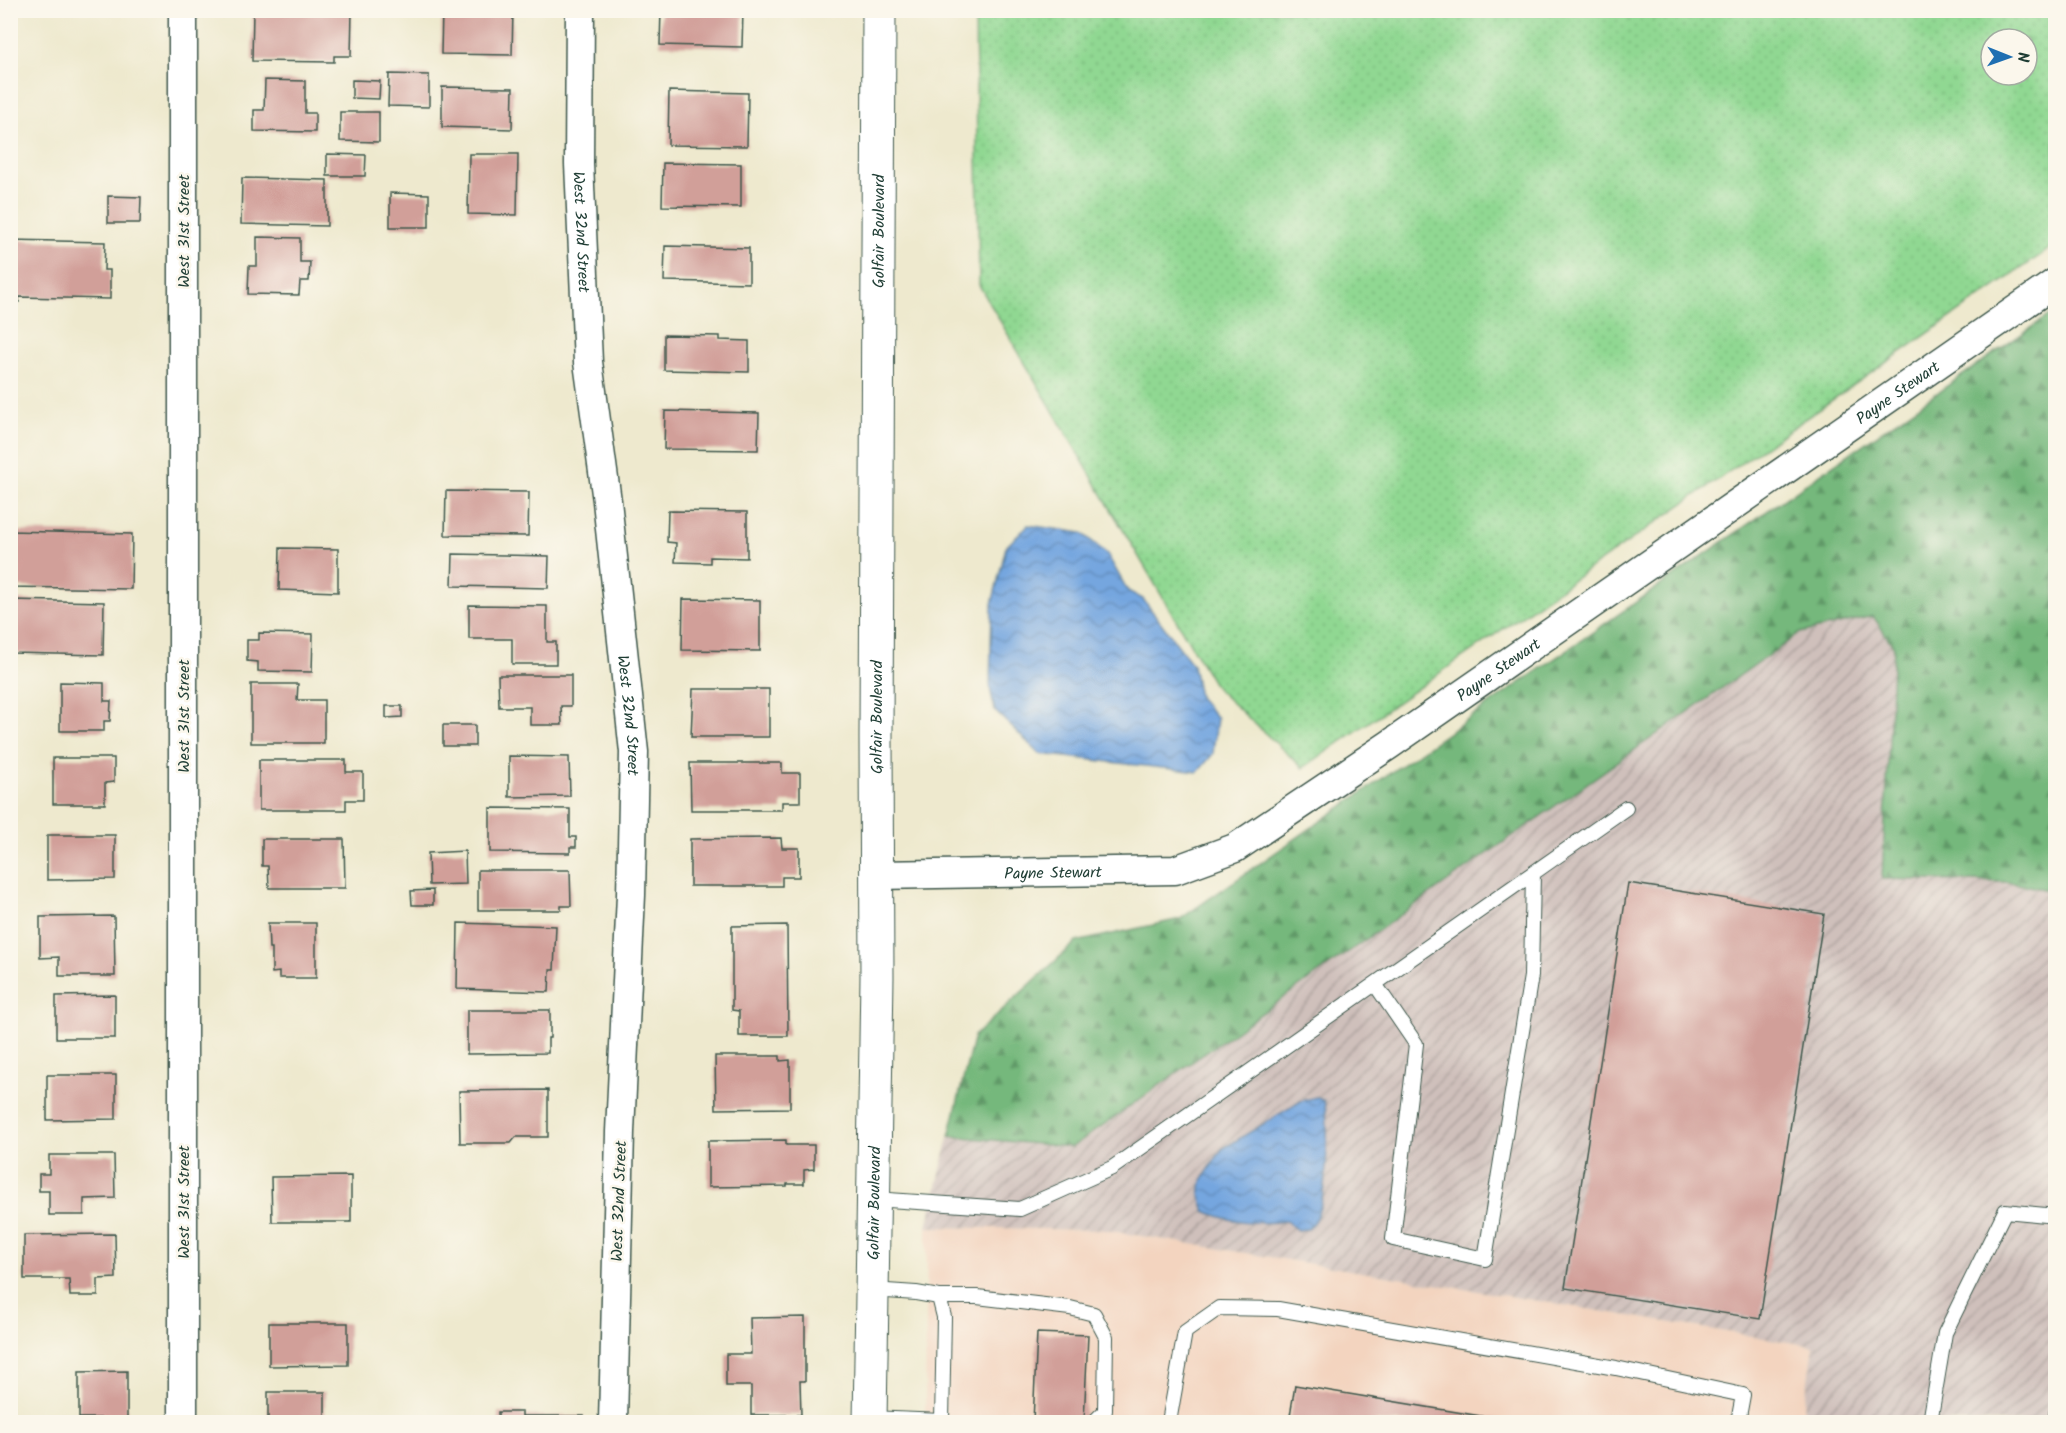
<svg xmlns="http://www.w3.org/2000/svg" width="2066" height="1433" viewBox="0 0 2066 1433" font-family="Kalam,sans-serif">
<defs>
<pattern id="industrial-furrows" width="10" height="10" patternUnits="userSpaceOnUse" patternTransform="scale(1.5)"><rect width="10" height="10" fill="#cfc0bb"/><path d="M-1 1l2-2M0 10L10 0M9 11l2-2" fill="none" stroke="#a79d99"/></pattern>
<pattern id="grass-dots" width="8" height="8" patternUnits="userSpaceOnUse" patternTransform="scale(1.5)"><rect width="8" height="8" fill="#90d892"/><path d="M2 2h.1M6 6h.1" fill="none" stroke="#7cba7e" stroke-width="1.8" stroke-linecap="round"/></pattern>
<pattern id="forest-firs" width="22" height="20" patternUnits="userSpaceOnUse" patternTransform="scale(1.5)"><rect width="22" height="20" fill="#74b87c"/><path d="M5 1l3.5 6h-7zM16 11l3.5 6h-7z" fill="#5f9766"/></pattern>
<pattern id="water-waves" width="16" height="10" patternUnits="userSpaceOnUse" patternTransform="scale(1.5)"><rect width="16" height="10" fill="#75a6df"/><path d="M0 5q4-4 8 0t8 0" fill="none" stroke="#5f88b6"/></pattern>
</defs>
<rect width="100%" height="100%" fill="#fbf7ec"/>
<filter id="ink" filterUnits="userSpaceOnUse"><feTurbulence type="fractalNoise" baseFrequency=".0167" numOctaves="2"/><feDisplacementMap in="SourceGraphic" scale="12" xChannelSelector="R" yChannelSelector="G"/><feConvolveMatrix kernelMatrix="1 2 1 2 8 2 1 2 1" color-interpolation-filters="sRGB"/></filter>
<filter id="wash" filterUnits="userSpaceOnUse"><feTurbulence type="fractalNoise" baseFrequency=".008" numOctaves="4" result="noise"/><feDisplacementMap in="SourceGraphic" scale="24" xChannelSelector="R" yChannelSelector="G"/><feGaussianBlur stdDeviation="1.35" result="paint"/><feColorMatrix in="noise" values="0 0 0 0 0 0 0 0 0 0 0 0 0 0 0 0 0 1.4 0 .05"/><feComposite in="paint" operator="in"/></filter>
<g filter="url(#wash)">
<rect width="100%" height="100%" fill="#eee9ce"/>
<path fill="#f3d4bf" d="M927 1227 1105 1230 1813 1346 1802 1422H925Z"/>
<path fill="url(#industrial-furrows)" d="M1874 616 1894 647 1882 879 2007 882 2055 891V1422H1802L1813 1346 1105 1230 927 1227 949 1136 1072 1147 1800 633Z"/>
<path fill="url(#grass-dots)" stroke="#588a63" stroke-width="1.5" fill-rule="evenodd" d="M975 11H2055V245L1303 768 1216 688 979 285ZM1991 39H2027V75H1991Z"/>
<path fill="url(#forest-firs)" stroke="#4a7a58" stroke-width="1.5" d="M2055 311V891L2007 882 1882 879 1894 647 1873 616 1800 633 1072 1147 949 1136 974 1036 1076 942 1180 919Z"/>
<path fill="url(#water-waves)" stroke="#4a728a" stroke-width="1.5" d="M1028 525 1082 533 1107 554 1128 591 1143 599 1193 665 1199 697 1217 718 1213 754 1198 772 1040 754 995 711 990 688 992 604 1006 547Z
M1316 1097 1324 1101C1330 1125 1327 1196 1316 1218 1314 1222 1311 1226 1308 1229L1297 1230 1286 1221C1261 1225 1228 1222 1205 1211L1200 1197 1202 1180 1222 1149 1301 1101Z"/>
<g id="blocks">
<path fill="#d19f99" d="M253 10 352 11 351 56H334V62L252 61Z
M442 10H513L512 55 441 54Z
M661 10H743L742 47 660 45Z
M389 74 429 75V107L388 106Z
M265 80 305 81V113H315V132L254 131V110H264Z
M352 80 380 81 379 99 352 98Z
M442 87 513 88 512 129 442 127Z
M669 91 748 93 747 146 668 145Z
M340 112H379V142L340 141Z
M327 154 366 155 365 176H327Z
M469 154H518L517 215 468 214Z
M663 163 741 164V207L662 206Z
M242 178 327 180V226L241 224Z
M390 193 429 194V227H390Z
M108 196 141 197 140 223H108Z
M257 237 300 238V262H310L309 281H300L299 295 248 294 249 266H257Z
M10 240 105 242 104 270H110V299L19 297V302H10Z
M665 246 749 248V283L664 281Z
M664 335 720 336V340L749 341V372L664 370Z
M665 411 759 413 758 450 664 449Z
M446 491 529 492 528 536 445 535Z
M668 511 747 512V558L710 557V563L675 562 676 543 667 542Z
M10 531 132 534 131 589 10 587Z
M280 548 338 549V592L279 590Z
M453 554 549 556 548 588 452 586Z
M683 599 760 600V651L682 650Z
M11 600 104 602 103 655 11 653Z
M469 605 547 606V642H556V664H512V639H469Z
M259 633 313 634 312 672 258 671V662L247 661V640H259Z
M498 675H571V706H561L562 725H530V707H499Z
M60 682 104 683V701H111L110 721H104V731H60Z
M251 684H298L297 700H324V743H251Z
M693 689H769V737H691Z
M386 706H402V717L386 718Z
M443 725H475V746H443Z
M509 756 569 757 570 796 509 797Z
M53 758H114V782L105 783V804H53Z
M259 760H346V772H363V800H346V810H259Z
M690 763H782V773H800V802H782V810H691Z
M490 808 570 809V837H576V847H570V853L490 852Z
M47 835H115V879L47 880Z
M781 838 782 848H799V877H782V886H690V839Z
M262 839H344L345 888H269L268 866H262Z
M465 851 466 884 429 885 428 853Z
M478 870H570L571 906H561V910H478Z
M1628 883 1824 914 1760 1319 1565 1288Z
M433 890V905H412L411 891Z
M114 916 115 976H59V957L40 958V917Z
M268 923H316V978H279V972L272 973V948H269Z
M458 923 556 926 554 970H550L549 992 457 989Z
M787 925 788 1036H739V1011L732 1010V926Z
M115 995V1038H56V996Z
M467 1010H550V1038H548V1053L467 1054Z
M715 1056H780V1061L790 1060V1108L716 1109Z
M47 1075H116V1119L47 1120Z
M548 1090V1137H516L511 1143H460L459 1091Z
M786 1140V1145H814V1169L804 1170V1184H787V1186L708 1187V1141Z
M49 1155H114L115 1198 84 1199V1215H49V1191H39V1174H49Z
M351 1176V1222H272L271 1177Z
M115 1234 116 1278 98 1279V1296H70L69 1279H24V1235Z
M805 1317V1381H800L801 1415H751V1386H726V1354H751L750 1318Z
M269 1323H348V1365L269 1366Z
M1037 1333 1088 1335 1084 1422H1033Z
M127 1371V1422H104V1418H79V1372Z
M2054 1377 2056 1422H2048Z
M1295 1385 1510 1421V1422H1289Z
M268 1392H325V1422H268Z
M498 1412H522V1416H584V1422H498Z"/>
</g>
</g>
<g filter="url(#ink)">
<use href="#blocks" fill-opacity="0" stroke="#3e574b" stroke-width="1.5"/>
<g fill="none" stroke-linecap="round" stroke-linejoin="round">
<g stroke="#3e574b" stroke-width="16">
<path id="service" d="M1375 984 1416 1044 1393 1239 1485 1259 1531 976 1533 873
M874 1199 1020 1209 1112 1168 1626 808
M872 1290 916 1293 939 1297H977L1070 1308 1094 1314 1106 1337 1105 1411 1094 1422
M939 1297 944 1317 942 1421
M870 1418 942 1421 945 1422
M1169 1422 1185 1332 1219 1308 1278 1309 1616 1368 1743 1395 1738 1422
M1930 1422 1945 1333 2005 1211 2056 1216"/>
</g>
<g stroke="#3e574b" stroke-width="31">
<g id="minor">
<path id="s1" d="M580 10 579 164 588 362 607 501 634 752 631 895 620 1132 613 1422"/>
<path id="s2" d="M877 875 1175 870 1235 848 1389 745 2056 282"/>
<path d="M183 1422V10"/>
</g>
</g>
<g stroke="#3e574b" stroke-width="35">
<g id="secondary">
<path id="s3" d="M870 1422 877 977 876 738 879 10"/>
</g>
</g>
<use href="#service" stroke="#fff" stroke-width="14"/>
<use href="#minor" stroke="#fff" stroke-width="28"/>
<use href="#secondary" stroke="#fff" stroke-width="33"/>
</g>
</g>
<g text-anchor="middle" stroke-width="5" stroke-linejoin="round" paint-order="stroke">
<g font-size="16" fill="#1f3d34" stroke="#fbf7ec">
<text transform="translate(183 231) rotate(-90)" y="6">West 31st Street</text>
<text dy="6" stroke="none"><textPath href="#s3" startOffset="1191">Golfair Boulevard</textPath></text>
<text dy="6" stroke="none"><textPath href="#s1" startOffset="222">West 32nd Street</textPath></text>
<text dy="6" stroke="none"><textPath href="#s2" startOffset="1166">Payne Stewart</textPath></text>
<text dy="6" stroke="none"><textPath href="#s2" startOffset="680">Payne Stewart</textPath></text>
<text transform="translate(183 716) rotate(-90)" y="6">West 31st Street</text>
<text dy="6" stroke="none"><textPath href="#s1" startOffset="708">West 32nd Street</textPath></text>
<text dy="6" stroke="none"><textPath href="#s3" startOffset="705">Golfair Boulevard</textPath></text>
<text dy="6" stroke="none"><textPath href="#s2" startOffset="176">Payne Stewart</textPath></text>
<text transform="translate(618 1201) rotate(-88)" y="6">West 32nd Street</text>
<text transform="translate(183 1202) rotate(-90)" y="6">West 31st Street</text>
<text dy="6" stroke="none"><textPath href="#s3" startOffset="219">Golfair Boulevard</textPath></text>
</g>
</g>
<rect width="2066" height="1433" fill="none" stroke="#fbf7ec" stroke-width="36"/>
<g transform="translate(2009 57) rotate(91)"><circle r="28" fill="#fbf7ec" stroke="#a3ada2" stroke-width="1.5"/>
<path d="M0-4.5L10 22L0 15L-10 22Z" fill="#1f6fb2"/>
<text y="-9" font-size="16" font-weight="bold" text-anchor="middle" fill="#1f3d34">N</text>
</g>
</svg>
